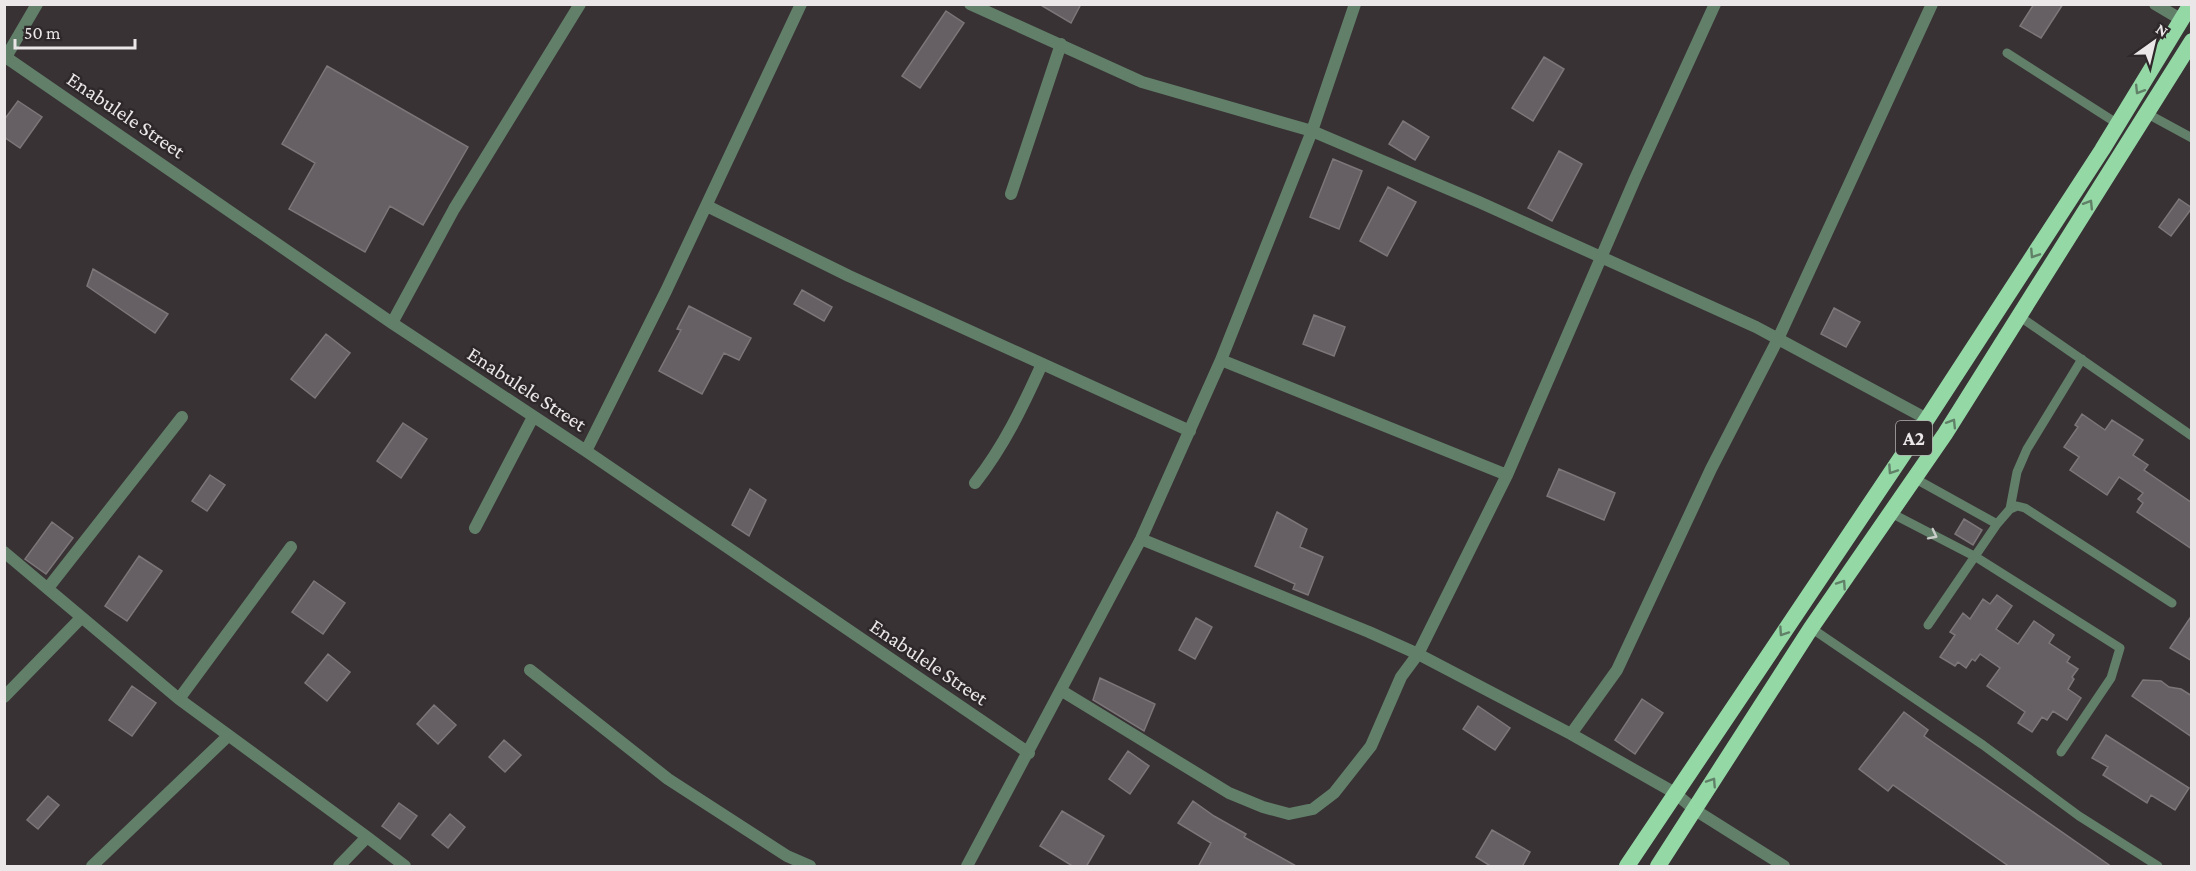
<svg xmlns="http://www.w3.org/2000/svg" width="2196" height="871" viewBox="0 0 2196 871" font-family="'Crimson Pro',serif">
<rect width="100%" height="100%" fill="#383235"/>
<path fill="#665f63" stroke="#7d7679" stroke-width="1.5" d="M1039 4H1081L1071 23Z
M2034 4H2063L2041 38 2020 26Z
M946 11 964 23 920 88 902 76Z
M1544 57 1564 69 1533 121 1512 108Z
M327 66 468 147 423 225 390 206 365 252 289 209 315 163 282 144Z
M18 101 42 117 20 148 4 137V120Z
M1403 121 1429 137 1415 160 1389 144Z
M1559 151 1582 164 1552 221 1528 208Z
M1333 159 1362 171 1339 229 1310 217Z
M1388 187 1416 202 1387 256 1360 241Z
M2179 199 2192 208 2171 236 2159 227Z
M93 269 168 314 155 333 87 286Z
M802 290 832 307 824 321 794 304Z
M689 306 751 338 739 360 724 353 702 394 659 371 681 330 677 329Z
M1834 308 1860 322 1846 347 1821 334Z
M1314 315 1345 327 1334 356 1303 344Z
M326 334 350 353 315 398 291 379Z
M2082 414 2105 430 2112 420 2143 440 2133 455 2148 465 2144 470 2192 503V549L2137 512 2143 503 2138 499 2143 493 2119 477 2107 495 2070 470 2079 457 2064 447 2078 427 2075 425Z
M403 423 427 439 401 478 377 461Z
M1559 469 1615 493 1604 520 1547 496Z
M210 475 225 485 207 511 192 501Z
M750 489 766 500 749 536 732 525Z
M1277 512 1307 529 1300 547 1323 557 1308 595 1293 589 1295 584 1255 566Z
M1964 519 1982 530 1973 545 1955 534Z
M52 522 73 538 46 574 25 559Z
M139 556 162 571 127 621 105 606Z
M314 581 345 603 323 634 292 612Z
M1997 595 2012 606 1996 629 2018 644 2034 621 2054 635 2049 643 2070 657 2067 662 2078 669 2072 677 2074 679 2068 689 2081 698 2067 720 2053 711 2047 720 2042 717 2032 732 2018 723 2025 712 1987 686 2000 668 1980 654 1975 661 1972 659 1966 668 1958 662 1955 666 1940 657 1955 635 1950 632 1963 613 1970 619 1983 599 1990 604Z
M2192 615V661L2170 648Z
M1196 618 1212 627 1195 659 1179 650Z
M328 654 350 672 327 701 305 683Z
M1100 678 1155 704 1144 731 1093 700Z
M2143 680 2161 681 2169 687 2181 689 2192 696V737L2132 696Z
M132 686 156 703 132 736 109 720Z
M1642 699 1663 713 1635 754 1615 740Z
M434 705 456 725 438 744 417 724Z
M1478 706 1510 728 1495 750 1463 729Z
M1904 712 1928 730 1924 736 2112 867H2010L1893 785 1888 791 1859 769Z
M2106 735 2189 788 2175 810 2151 795 2147 803 2103 775 2108 767 2092 758Z
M504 740 521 755 505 772 489 757Z
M1128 751 1149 766 1130 794 1109 779Z
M48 796 59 805 38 829 27 820Z
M1193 801 1214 816 1246 834 1244 837 1298 867H1198L1211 843 1178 823Z
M399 803 417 816 400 839 382 826Z
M1062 811 1104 836 1086 867H1074L1040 846Z
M450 814 465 827 448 848 432 835Z
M1492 830 1530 852 1522 867H1492L1476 857Z"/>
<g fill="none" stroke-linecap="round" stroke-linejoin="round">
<path stroke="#627f69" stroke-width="9" d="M2007 53 2118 124
M2146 113 2192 138
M2019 316 2192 436
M1914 478 1997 524
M2010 509 2017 472 2027 449 2082 359
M1891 513 1976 557 2120 648 2111 678 2061 752
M1928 625 1997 524 2010 509 2017 506 2025 508 2172 603
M1811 628 1983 745 2079 816 2158 866"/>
<path stroke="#627f69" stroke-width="12" d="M970 4 1142 82 1312 131 1479 202 1756 327 1927 419
M2155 4 2182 20
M4 56 392 323 586 451 1029 753
M6 57 37 4
M1011 194 1061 44
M707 206 849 276 1190 431
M392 323 454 209 580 4
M586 451 666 291 801 4
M1507 475 1635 179 1715 4
M975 483C1004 446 1023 406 1042 364
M475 528 533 417
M1141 539 1369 632 1418 654 1571 734 1675 793 1695 810 1784 866
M4 552 179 699 367 837 405 866
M48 588 182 417
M530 670 668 779 787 856 810 866
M1062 691 1229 793 1263 807 1289 814 1313 809 1334 793 1371 746 1401 677 1418 654 1507 475 1221 360
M4 697 81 618
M179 699 291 547
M1571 734 1617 670 1711 469 1778 339 1932 4
M92 866 228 736
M339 866 367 837
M967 866 1141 539 1221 360 1312 131 1355 4"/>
<path stroke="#94d8a6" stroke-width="16" d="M1627 866 1927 419 2102 150 2191 4
M1658 866 1811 628 1945 434 2192 41"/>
</g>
<defs><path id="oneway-chevron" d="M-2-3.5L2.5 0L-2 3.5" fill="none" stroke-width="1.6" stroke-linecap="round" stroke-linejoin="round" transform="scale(1.5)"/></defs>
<g stroke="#618068">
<use href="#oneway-chevron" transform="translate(2139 90) rotate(122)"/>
<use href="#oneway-chevron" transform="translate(2089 204) rotate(-58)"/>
<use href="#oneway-chevron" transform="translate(2034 254) rotate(123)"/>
<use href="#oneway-chevron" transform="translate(1952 423) rotate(-58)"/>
<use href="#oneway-chevron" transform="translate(1892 470) rotate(124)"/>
<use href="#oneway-chevron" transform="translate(1842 584) rotate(-56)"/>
<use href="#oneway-chevron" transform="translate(1783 632) rotate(124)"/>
<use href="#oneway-chevron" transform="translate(1712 782) rotate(-57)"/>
</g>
<use stroke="#c9cdc9" href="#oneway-chevron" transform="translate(1933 535) rotate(27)"/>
<g text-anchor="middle" stroke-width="5" stroke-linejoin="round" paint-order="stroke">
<rect fill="#2e282b" stroke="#b2aeb0" stroke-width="1.5" x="1896" y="421" width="36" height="34" rx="4.5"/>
<g font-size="20" font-weight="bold" fill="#ebe7e9">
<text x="1914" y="445">A2</text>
</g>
<g font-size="21" fill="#ebe7e9" stroke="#2e282b">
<text transform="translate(126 115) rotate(34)" y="7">Enabulele Street</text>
<text transform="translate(527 389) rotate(33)" y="7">Enabulele Street</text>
<text transform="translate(929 662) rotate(34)" y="7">Enabulele Street</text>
</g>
</g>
<rect width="2196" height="871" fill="none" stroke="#ebe7e9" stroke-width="12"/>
<g transform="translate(2154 42) rotate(34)" stroke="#2e282b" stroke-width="4.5" paint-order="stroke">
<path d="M0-4.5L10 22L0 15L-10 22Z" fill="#ebe7e9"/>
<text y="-9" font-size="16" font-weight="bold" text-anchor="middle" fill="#ebe7e9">N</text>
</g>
<path d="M15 39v9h120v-9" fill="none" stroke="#ebe7e9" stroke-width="3"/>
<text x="24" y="39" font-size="18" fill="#ebe7e9" stroke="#2e282b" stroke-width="4.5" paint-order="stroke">50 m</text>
</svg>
